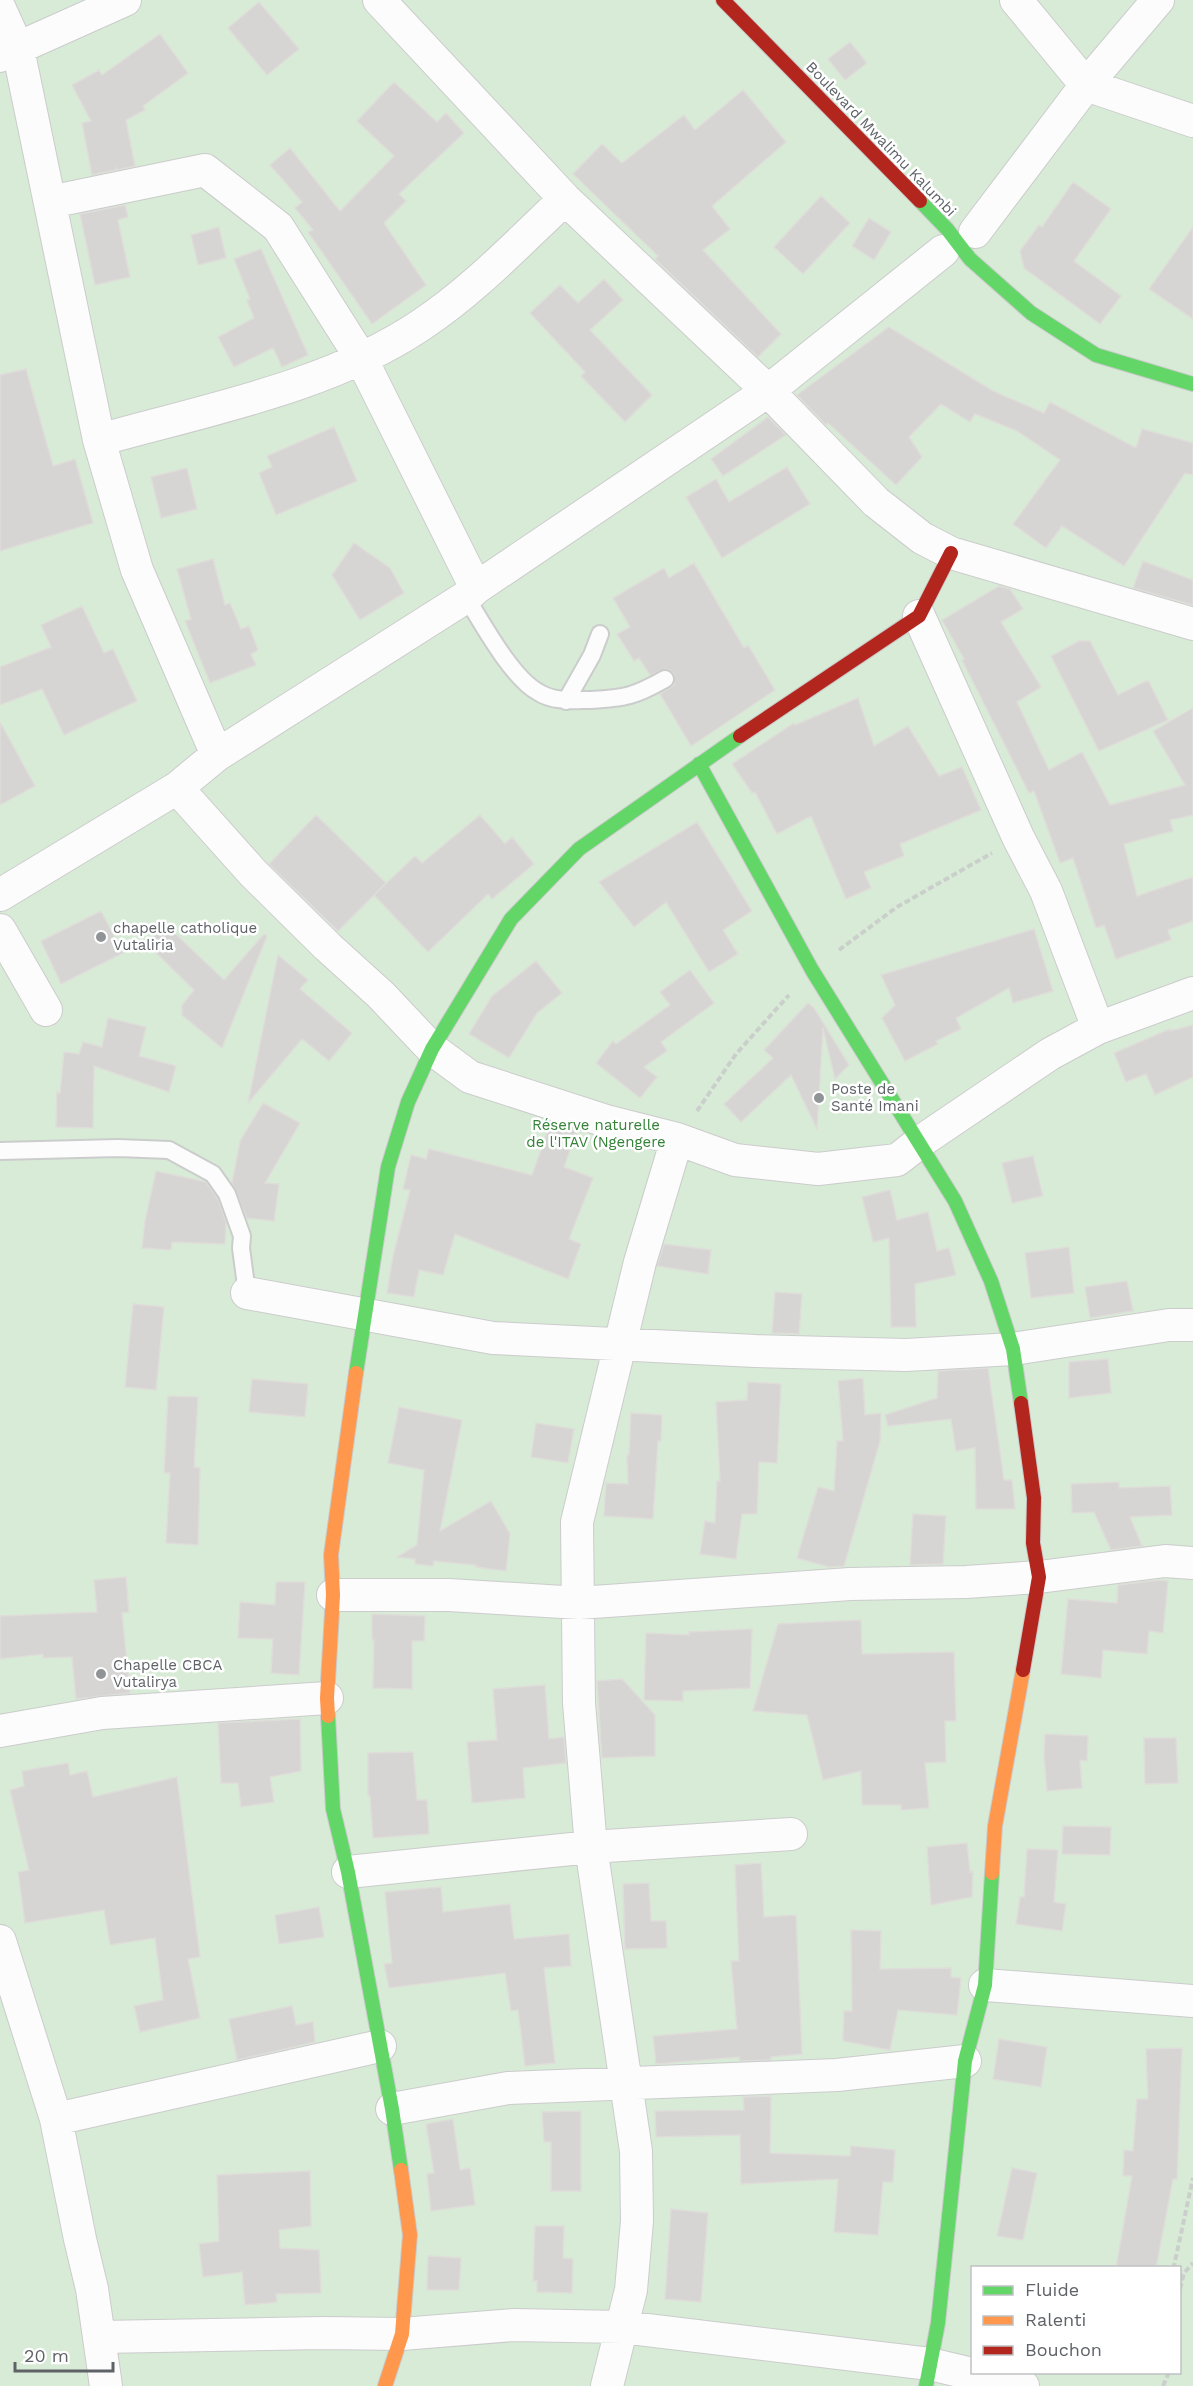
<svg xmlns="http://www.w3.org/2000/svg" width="1193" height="2386" viewBox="0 0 1193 2386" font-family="'Work Sans',sans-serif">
<rect width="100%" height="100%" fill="#efeeea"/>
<path fill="#d8ebd6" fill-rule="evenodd" d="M0 0H1193V2386H0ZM972 2268H1180V2372H972Z"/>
<path fill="#d6d5d3" stroke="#deddd9" stroke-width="1.5" d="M259 2 299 49 267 75 228 28Z
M160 34 188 73 143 106 145 110 126 120 135 166 117 170 116 168 115 170 92 175 82 123 91 121 72 85 99 70 102 75Z
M850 42 867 63 845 80 828 59Z
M394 82 437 122 446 113 464 133 399 194 406 201 384 223 426 285 372 324 308 232 313 230 295 208 302 202 270 165 290 148 340 211 394 156 357 121Z
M743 90 786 142 712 206 730 229 703 250 781 334 758 357 655 259 658 256 573 174 602 144 622 163 684 115 695 130Z
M1073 182 1111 209 1074 261 1121 296 1100 324 1024 268 1020 251 1039 225 1042 227Z
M821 196 850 223 803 274 774 247Z
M125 205 128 217 118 220 130 277 95 285 80 214Z
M869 218 891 232 874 260 852 246Z
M219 227 226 258 198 265 191 235Z
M1193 227V319L1149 289Z
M261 249 308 355 282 367 273 348 234 367 218 337 254 318 247 300 250 299 234 259Z
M604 279 623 300 590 330 652 395 625 422 581 376 585 372 530 313 560 285 578 303Z
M889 327 993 391 1044 413 1050 402 1136 448 1142 429 1193 443V475L1185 473 1124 566 1062 526 1046 548 1013 524 1060 460 1017 431 975 414 970 422 941 404 909 437 922 457 896 485 828 423 826 425 797 395Z
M26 369 53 466 75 459 93 523 0 551V375Z
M768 417 786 435 723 476 711 459Z
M334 427 357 481 276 515 259 473 272 467 267 456Z
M787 467 810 504 722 558 686 497 716 479 729 502Z
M187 468 197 509 161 518 151 477Z
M354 543 390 568 404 593 360 620 332 575Z
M213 559 225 605 230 603 241 629 249 626 258 650 251 654 256 665 210 683 185 621 191 619 177 569Z
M1143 561 1193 580V605L1133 588Z
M694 563 744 648 748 645 775 690 691 746 660 694 674 685V674L670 670 665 669 650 675 639 658 634 661 617 634 630 627 613 598 664 568 669 578Z
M999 586 1010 589 1023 609 1001 622 1041 687 1017 702 1049 770 1082 752 1110 805 1185 785 1153 731 1193 708V815L1170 820 1173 831 1124 844 1137 896 1193 877V921L1168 930 1171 940 1116 959 1104 925 1096 928 1073 858 1060 863 1034 791 1029 793 962 660 964 659 942 620Z
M82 606 104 653 113 649 137 701 64 735 42 689 0 705V667L51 647 41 625Z
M1079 641H1090L1118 695 1148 680 1168 720 1099 751 1051 656Z
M858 698 874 746 908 726 939 776 962 767 981 810 900 844 904 856 864 872 871 888 846 899 811 816 777 834 755 792 752 793 732 764 794 723 795 725Z
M0 722 35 786 0 805Z
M316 815 386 883 338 931 269 864Z
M480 815 505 844 512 837 534 864 492 899 488 894 428 952 374 895 415 856 422 863Z
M697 822 752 911 723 930 738 954 709 972 666 902 634 927 599 882Z
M101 911 123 953 61 984 41 941Z
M165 924 224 980 264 934 267 936 222 1048 182 1015V1005L194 990 146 943Z
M1034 929 1053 991 1013 1003 1009 988 956 1018 961 1029 936 1041 938 1044 905 1061 882 1018 895 1005 881 975Z
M278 955 308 980 300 989 352 1033 329 1061 302 1039 248 1103Z
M536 961 562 993 537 1013 509 1058 469 1034 492 996Z
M690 970 714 1003 661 1042 667 1051 644 1067 657 1077 640 1098 596 1063 613 1041 616 1044 670 1005 660 992Z
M808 1003 814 1008 849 1065 835 1079 823 1028 817 1129 791 1075 741 1122 724 1104 773 1058 764 1050Z
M108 1018 146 1027 139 1056 176 1066 169 1092 94 1066 93 1128 56 1127 57 1092 60 1093 64 1052 79 1054 83 1042 102 1047Z
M1193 1025V1077L1155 1095 1146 1074 1126 1082 1114 1053 1170 1029V1031Z
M263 1103 300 1123 265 1183 279 1184 274 1221 247 1218 232 1183 240 1141Z
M551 1122 577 1131 564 1167 593 1178 569 1239 581 1244 568 1279 455 1234 443 1275 419 1270 414 1297 387 1293 393 1256 410 1190 403 1189 411 1155 426 1159 429 1149 532 1175Z
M1033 1156 1043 1196 1012 1203 1002 1163Z
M156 1171 206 1182 218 1199 226 1222 225 1244 172 1242 171 1250 142 1248 145 1221Z
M890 1190 897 1220 928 1212 937 1251 949 1248 956 1275 915 1284 916 1327H891L889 1238 873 1242 862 1197Z
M664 1244 711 1250 708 1274 657 1266Z
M1069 1247 1074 1293 1031 1298 1025 1253Z
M1127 1281 1133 1311 1090 1318 1085 1287Z
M775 1292 802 1294 799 1334 772 1333Z
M133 1304 164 1307 156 1390 125 1387Z
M1108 1359 1111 1393 1069 1398V1362Z
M988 1368 1004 1480H1012L1015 1509H976L975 1448 956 1451 951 1419 888 1426 885 1415 937 1398 938 1371Z
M863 1378 865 1415 881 1413 880 1441 844 1566 829 1567 797 1558 818 1487 834 1491 837 1441H843L838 1381Z
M252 1379 308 1384 305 1417 249 1412Z
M748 1382 781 1384 777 1463 759 1462 757 1514H742L736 1559 700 1554 705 1521 715 1523 717 1481H720L716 1402 747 1400Z
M168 1396 198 1397 194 1467 200 1468 198 1545 166 1543 170 1473H164Z
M399 1407 462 1420 440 1531 491 1501 510 1534 506 1571 476 1567V1565L434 1561 433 1566 415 1564V1559L397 1557 417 1545 424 1470 388 1463Z
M631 1413 662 1415 661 1441H658L653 1519 604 1516 606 1483 628 1484 627 1455H629Z
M536 1423 574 1429 568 1463 531 1457Z
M1119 1482V1488L1170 1486 1172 1515 1130 1517 1142 1546 1111 1550 1094 1512 1072 1513 1071 1484Z
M913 1514 946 1516 943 1564 910 1565Z
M126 1577 129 1612 122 1613 130 1693 76 1699 72 1657 43 1658V1654L0 1659V1616L97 1612 94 1580Z
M1159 1580 1168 1581 1163 1633 1149 1631 1147 1654 1103 1650 1101 1678 1061 1674 1068 1599 1117 1603 1118 1585Z
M276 1582H305L299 1675 271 1673 273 1639 238 1638 240 1602 275 1605Z
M372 1614 425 1616 424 1641H412V1689L373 1688 374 1640H372Z
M861 1620 862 1654 954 1652 956 1721H945L946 1762 925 1763 929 1808 901 1810V1805H862L861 1771 823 1780 807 1715 753 1711 778 1624Z
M752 1629 750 1688 683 1691V1701L644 1700 646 1633 689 1635V1632Z
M622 1679 655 1715V1756L602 1758 597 1681Z
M545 1685 549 1739 564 1737 566 1763 523 1768 525 1798 472 1803 467 1742 497 1740 493 1689Z
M300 1719 301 1771 270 1777 274 1802 241 1807 238 1783H221L218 1723Z
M1045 1734 1088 1736 1087 1761 1080 1760 1082 1788 1047 1791 1044 1755Z
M1144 1738H1176L1178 1783 1145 1784Z
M413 1752 417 1800H427L429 1834 373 1838 370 1796H368V1753Z
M68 1763 70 1775 87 1771 93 1797 177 1777 200 1957 188 1959 200 2018 140 2032 134 2006 163 2000 155 1938 110 1945 104 1910 25 1923 18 1872 29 1870 10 1790 24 1786 22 1771Z
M1063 1826 1111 1827 1110 1855 1062 1854Z
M967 1843 970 1872 973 1871 972 1897 931 1905 927 1847Z
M1027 1849 1058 1850 1054 1902 1066 1904 1062 1931 1016 1924 1020 1897H1024Z
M761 1863 764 1917 796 1915 802 2054 771 2057V2060L740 2061 739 2057 656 2064 653 2036 737 2029 731 1961H739L735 1865Z
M649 1883 651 1921H666L667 1948 625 1949 623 1884Z
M441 1887 443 1912 510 1904 514 1939 569 1934 571 1966 544 1968 555 2063 525 2066 518 2010 511 2011 505 1973 389 1988 384 1964 392 1963 385 1892Z
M319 1907 324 1937 279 1944 275 1915Z
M851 1930 881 1931 880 1969 951 1968V1977L961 1978 957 2015 898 2010 890 2050 843 2041 844 2011H852Z
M292 2006 296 2025 313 2022 315 2042 237 2060 229 2019Z
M999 2039 1047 2047 1041 2087 993 2079Z
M1182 2048 1177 2179H1173L1156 2268H1116L1132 2176H1123L1124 2150 1133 2151 1137 2099H1148L1146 2049Z
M771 2096 770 2153 850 2156 851 2146 895 2150 893 2182H883L878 2235 834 2232 838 2179 741 2184 740 2135 656 2137 655 2111 744 2110 743 2097Z
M581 2111V2191H551V2142H544L542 2112Z
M453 2119 460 2170 470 2168 475 2205 431 2211 427 2174 434 2173 426 2124Z
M1012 2168 1037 2173 1023 2240 997 2236Z
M310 2171 311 2226 279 2230 280 2248 319 2250 321 2293 276 2294 277 2302 245 2305 242 2272 203 2277 199 2244 219 2241 217 2175Z
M671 2209 708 2213 701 2302 665 2299Z
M535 2226H564L563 2258 573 2259 572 2293 537 2292V2281H533Z
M428 2256 461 2258 459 2290H427Z"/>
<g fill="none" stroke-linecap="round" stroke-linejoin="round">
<g stroke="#cbcccc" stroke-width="20">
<path id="lane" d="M466 597C482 623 512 678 538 692 553 702 574 700 591 700 626 698 635 696 665 679
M566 701 592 655 600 634
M0 1151 118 1148 169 1150 213 1174 227 1194 242 1236 241 1248 247 1293"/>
</g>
<g stroke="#cbcccc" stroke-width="34">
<path id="street" d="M379 0 565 199 768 391 876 502 922 538 951 553 1193 624
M1016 0 1086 85 1193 121
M0 9 18 49 99 440 137 570 217 755
M0 56 125 0
M50 202 205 170 278 227 361 358 476 588
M975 232 1086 85 1158 0
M99 440C205 410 329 387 421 325 474 290 518 243 565 199
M919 616 1018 837 1046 891 1098 1028
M177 788 253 873 328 947 381 995 432 1049 470 1077 606 1121 677 1139 735 1160 818 1169 897 1160 920 1142 1050 1054 1098 1028 1193 993
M0 895 177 788 217 755 466 597 476 588 768 391 943 251
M0 930 46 1010
M247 1293 493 1338 755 1351 906 1355 1013 1349 1169 1325H1193
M333 1595H449L579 1603 850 1584 966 1582 1039 1577 1165 1561 1193 1563
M0 1731 102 1713 327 1698
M348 1872 591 1847 791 1834
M0 1941 56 2119 80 2239 92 2289 106 2386
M985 1985 1193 2001
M392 2109 508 2088 837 2075 965 2061
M56 2119 380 2046
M100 2337 322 2333 402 2334 514 2325 622 2327 930 2364 1023 2386
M607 2386 631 2290 637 2221 636 2151 591 1847 579 1703 577 1522 640 1262 677 1139"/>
</g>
<g stroke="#cacacb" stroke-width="16">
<path id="fast" d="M920 201 947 229 970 259 1031 313 1096 355 1193 384
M699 764 812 970 955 1201 991 1281 1013 1349 1021 1403
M356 1373 388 1167 408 1102 432 1049 511 919 579 849 740 736
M328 1716 333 1809 348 1872 392 2109 401 2170
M926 2386 938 2323 965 2061 985 1985 992 1873"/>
</g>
<g stroke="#cacacb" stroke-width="16">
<path id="slow" d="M328 1716 327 1698 333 1595 331 1555 356 1373
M992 1873 995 1826 1023 1670
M385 2386 402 2334 410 2235 401 2170"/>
</g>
<g stroke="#cacacb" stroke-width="16">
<path id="jam" d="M723 0 920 201
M740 736 919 616 951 553
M1021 1403 1034 1498 1033 1543 1039 1577 1023 1670"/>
</g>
<path stroke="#cacfcc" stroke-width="4" stroke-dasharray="6 3" stroke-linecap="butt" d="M839 950 897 907 992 853
M697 1111 736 1054 789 995
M1176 2268 1174 2266 1193 2178
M1180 2289 1184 2273 1193 2263
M1163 2386 1169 2372"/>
<use href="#lane" stroke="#fdfcfc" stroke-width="16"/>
<use href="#street" stroke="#fdfcfc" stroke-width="32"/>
<use href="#fast" stroke="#63d668" stroke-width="14"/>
<use href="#slow" stroke="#ff974d" stroke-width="14"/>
<use href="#jam" stroke="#b3261e" stroke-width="14"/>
</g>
<g fill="#919496" stroke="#fff" stroke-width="2">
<circle cx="101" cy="937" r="6"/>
<circle cx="819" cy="1098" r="6"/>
<circle cx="101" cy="1674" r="6"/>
</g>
<g text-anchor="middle" stroke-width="5" stroke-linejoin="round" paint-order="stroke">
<g font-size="15" fill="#5f6368" stroke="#fff">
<text transform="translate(881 139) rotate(46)" y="5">Boulevard Mwalimu Kalumbi</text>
</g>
<g font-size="15" fill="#5f6368" stroke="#fff" text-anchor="start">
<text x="113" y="933">chapelle catholique<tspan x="113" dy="17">Vutaliria</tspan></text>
<text x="831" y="1094">Poste de<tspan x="831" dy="17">Santé Imani</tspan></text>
<text x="113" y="1670">Chapelle CBCA<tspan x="113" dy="17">Vutalirya</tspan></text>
</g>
<g font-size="15" fill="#348238" stroke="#fff">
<text x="596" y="1130">Réserve naturelle<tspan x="596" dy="17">de l'ITAV (Ngengere</tspan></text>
</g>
</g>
<rect x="971" y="2266" width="210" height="108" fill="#ffffff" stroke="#bfc1c3" stroke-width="1.5"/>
<rect x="983" y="2286" width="30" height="9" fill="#63d668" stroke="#bfc1c3" stroke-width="1.5"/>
<text x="1025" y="2296" font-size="18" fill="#5f6368">Fluide</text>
<rect x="983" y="2316" width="30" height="9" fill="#ff974d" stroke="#bfc1c3" stroke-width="1.5"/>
<text x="1025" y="2326" font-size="18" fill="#5f6368">Ralenti</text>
<rect x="983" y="2346" width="30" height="9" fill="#b3261e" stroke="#bfc1c3" stroke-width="1.5"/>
<text x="1025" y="2356" font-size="18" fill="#5f6368">Bouchon</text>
<path d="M15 2362v9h98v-9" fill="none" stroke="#5f6368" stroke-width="3"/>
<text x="24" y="2362" font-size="18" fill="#5f6368" stroke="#ffffff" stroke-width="4.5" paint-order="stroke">20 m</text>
</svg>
